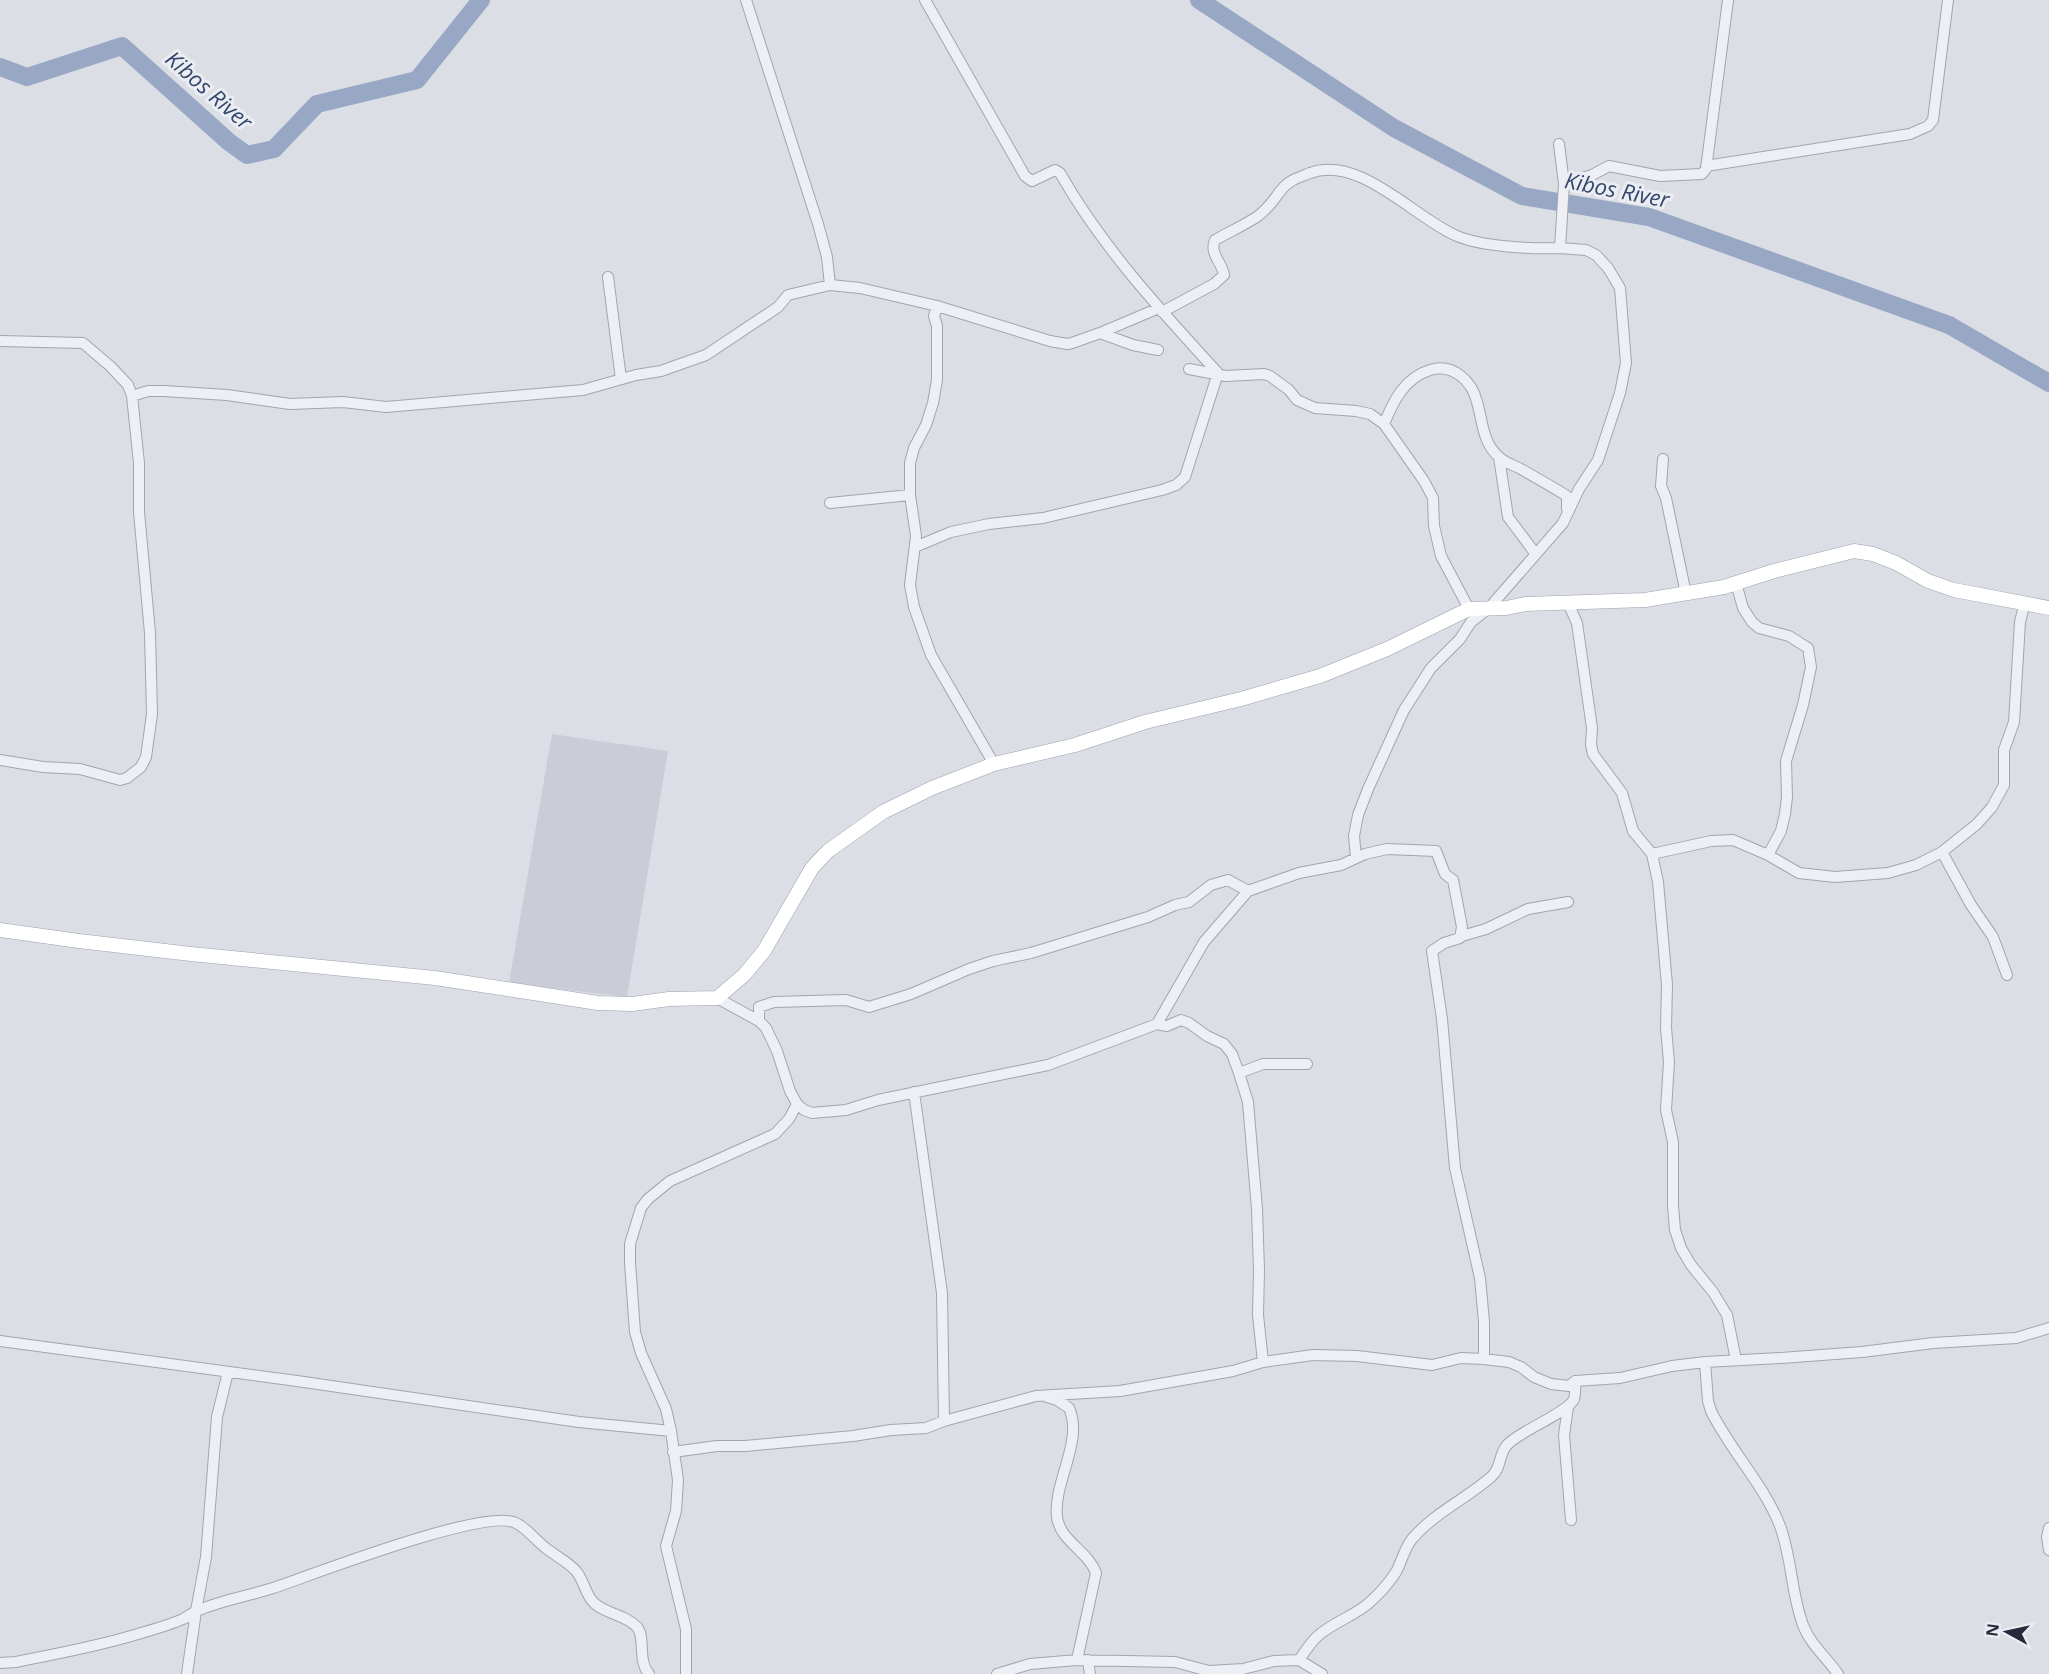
<svg xmlns="http://www.w3.org/2000/svg" width="2049" height="1674" viewBox="0 0 2049 1674" font-family="'Open Sans',sans-serif">
<rect width="100%" height="100%" fill="#dcdee5"/>
<path fill="#cacdd7" d="M552 734 668 751 627 997 509 983Z"/>
<g fill="none" stroke-linecap="round" stroke-linejoin="round">
<path stroke="#98a8c4" stroke-width="18" d="M1199 0 1394 128 1522 196 1649 217 1949 325 2049 383
M0 67 27 77 122 46 229 142 247 155 274 149 317 104 417 80 481 0"/>
<g stroke="#a2a5af" stroke-width="12">
<path id="minor" d="M746 0 818 224 827 257 830 285
M925 0 1025 176 1032 181 1055 170 1060 173C1102 247 1161 311 1218 373
M1706 166 1910 134 1928 126 1933 120 1948 0
M1564 184 1592 175 1609 166 1660 176 1702 174 1706 169 1728 0
M608 277 621 379
M937 306 934 316 937 326V380L933 403 926 425 914 448 910 463V495L916 536 910 585 914 607 931 655 994 764
M1162 312 1214 284 1224 275C1222 262 1209 254 1215 240 1229 232 1245 225 1258 216 1271 206 1273 200 1282 189 1289 180 1300 177 1310 173 1360 155 1413 217 1457 236 1483 247 1532 249 1560 248
M1100 333 1133 345 1158 350
M0 341 83 343 110 366 128 385 132 396 139 463V512L150 633 152 714 146 757 141 767 127 778 120 780 80 769 43 767 0 760
M1189 369 1226 376 1264 374 1270 376 1289 390 1297 400 1315 408 1356 411 1370 414 1384 424 1424 481 1433 498 1434 526 1441 556 1469 609
M132 396 148 391H164L227 395 290 404 343 402 386 407 583 390 636 375 661 371 706 355 778 307 788 295 830 285 860 288 937 306 1050 341 1067 344 1072 343 1100 333 1159 308
M1384 424C1393 402 1404 378 1430 370 1453 363 1472 381 1477 402 1483 422 1482 442 1499 457 1504 462 1513 465 1519 468 1535 477 1551 486 1567 496V509
M1499 457 1508 517 1535 553
M1663 459 1661 486 1666 498 1686 594
M830 503 910 495
M915 547 951 532 989 524 1043 518 1162 490 1176 485 1185 477 1218 373
M1736 583 1743 608 1752 622 1759 628 1789 636 1808 648 1811 667 1803 705 1786 761 1787 797 1785 814 1781 831 1768 855
M1568 603 1577 623 1592 728 1591 744 1593 754 1622 793 1633 831 1652 854 1658 882 1667 985 1666 1028 1669 1062 1666 1110 1673 1142V1206L1675 1230 1681 1248 1691 1265 1713 1292 1727 1315 1736 1360
M1942 852 1971 905 1993 937 2007 975
M1652 854 1711 841 1733 840 1768 855 1799 873 1835 877 1888 873 1916 865 1942 852 1977 824 1992 807 2004 785V750L2014 722 2020 622 2025 602
M1356 858 1354 836 1358 815 1368 789 1404 710 1431 668 1460 639 1471 622 1489 608 1563 523 1579 489 1598 460 1620 393 1626 363 1620 288 1608 268 1596 255 1586 250 1560 248 1564 184 1559 144
M1462 936 1486 929 1528 909 1568 902
M717 998 759 1021 766 1028 777 1051 790 1091 797 1104 804 1110 812 1113 846 1110 878 1100 1048 1065 1157 1024 1167 1026 1181 1020 1189 1023 1207 1036 1224 1044 1232 1054 1239 1073
M759 1021V1007L774 1002 846 1000 869 1007 911 994 969 969 993 961 1031 953 1148 917 1175 905 1189 902 1211 885 1228 880 1248 891 1299 873 1341 865 1365 854 1387 849 1436 851 1445 874 1453 880 1462 927 1460 938 1444 943 1432 951 1442 1019 1455 1168 1480 1278 1484 1322V1359
M1157 1024 1204 942 1248 891
M914 1092 942 1293 944 1421
M0 1341 297 1381 579 1422 671 1431
M1263 1362 1258 1315 1259 1270 1257 1209 1248 1102 1239 1073 1263 1064H1307
M1705 1362 1708 1401 1711 1411C1730 1450 1765 1486 1780 1526 1792 1558 1791 1593 1803 1625 1810 1644 1827 1658 1838 1674
M1047 1397 1057 1400 1069 1408C1084 1441 1053 1482 1057 1517 1060 1541 1088 1551 1096 1573L1077 1660
M1568 1407 1564 1435 1571 1520
M673 1452 717 1446H745L853 1436 891 1430 926 1428 944 1421 1036 1396 1120 1391 1233 1371 1263 1362 1313 1355 1357 1356 1432 1365 1461 1358 1484 1359 1509 1362 1521 1367 1534 1377 1551 1384 1569 1386 1575 1381 1620 1378 1672 1366 1705 1362 1781 1358 1862 1352 1933 1343 2016 1338 2049 1328
M2049 1528 2047 1537 2049 1550
M1088 1660 1090 1674
M1299 1660C1305 1652 1311 1641 1319 1635 1334 1622 1354 1616 1369 1603 1379 1594 1389 1583 1396 1572 1402 1561 1404 1549 1412 1539 1434 1513 1466 1499 1491 1477 1502 1468 1498 1455 1507 1445 1519 1431 1568 1413 1574 1399 1576 1393 1575 1387 1575 1381
M0 1663 16 1662C55 1654 94 1647 131 1636 148 1631 167 1626 183 1619 189 1616 193 1612 199 1610 223 1600 248 1596 273 1588 312 1575 486 1507 516 1523 528 1529 536 1541 547 1549 556 1556 568 1562 576 1571 584 1580 585 1594 594 1603 606 1614 626 1615 637 1627 646 1638 637 1660 649 1674
M187 1674 196 1611 206 1557 217 1417 228 1372
M686 1674V1629L666 1546 676 1511 678 1480 671 1431 666 1409 641 1353 635 1332 630 1263V1244L641 1208 648 1199 670 1181 775 1134 789 1119 797 1104
M997 1674 1030 1664 1077 1660 1175 1662 1209 1671 1243 1669 1274 1661 1299 1660 1322 1674"/>
</g>
<g stroke="#9ca1b0" stroke-width="15">
<path id="major" d="M0 930 79 941 191 954 435 978 598 1003 632 1004 669 999 717 998 744 975 764 951 812 868 828 851 883 812 932 788 994 764 1075 745 1145 722 1241 699 1320 676 1387 649 1469 609 1506 608 1525 604 1645 600 1724 587 1774 571 1854 551 1873 554 1896 563 1928 581 1954 590 2049 608"/>
</g>
<use href="#minor" stroke="#eeeff4" stroke-width="10"/>
<use href="#major" stroke="#fff" stroke-width="14"/>
</g>
<g text-anchor="middle" stroke-width="6" stroke-linejoin="round" paint-order="stroke">
<g font-size="22" font-style="italic" fill="#33466c" stroke="#ebedf3">
<text transform="translate(209 90) rotate(41)" y="8">Kibos River</text>
<text transform="translate(1617 190) rotate(11)" y="8">Kibos River</text>
</g>
</g>
<g transform="translate(2007 1632) rotate(278)" stroke="#ebedf3" stroke-width="4.5" paint-order="stroke">
<path d="M0-4.5L10 22L0 15L-10 22Z" fill="#262b3b"/>
<text y="-9" font-size="16" font-weight="bold" text-anchor="middle" fill="#262b3b">N</text>
</g>
</svg>
